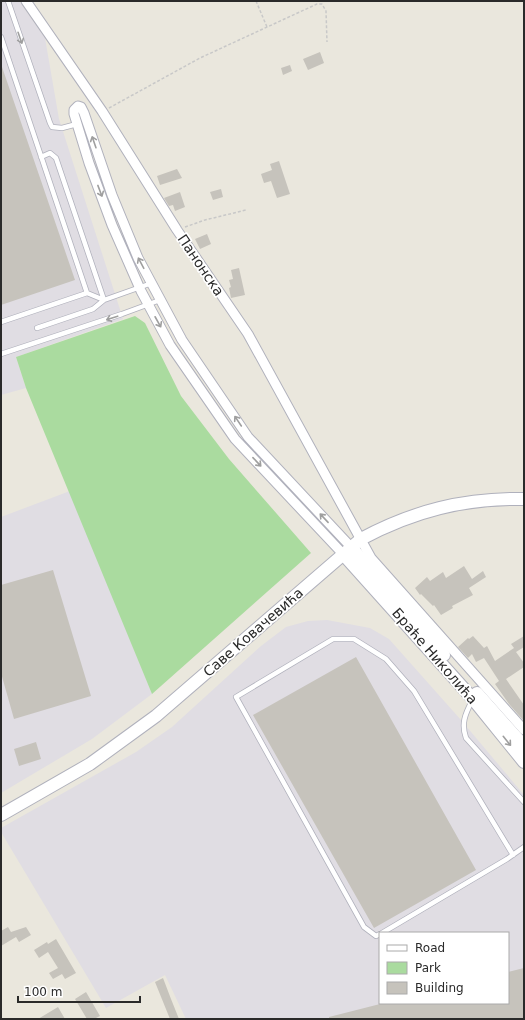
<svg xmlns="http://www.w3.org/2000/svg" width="525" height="1020" viewBox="0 0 525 1020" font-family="'DejaVu Sans',sans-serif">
<rect width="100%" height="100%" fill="#eae7dd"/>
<path fill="#e0dde3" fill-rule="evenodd" d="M1 1H19L45 38 59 119 123 319 16 357 26 388 1 395Z
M70 491 152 694 92 739 1 793V517Z
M327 620 370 628 389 639 461 720 524 795V1019H186L165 975 106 1008 1 832V828L136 752 172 727 261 646 286 627 308 621ZM380 933H508V1003H380Z"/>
<path fill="#aadb9f" d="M135 316 145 323 181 396 229 459 311 553 152 694 26 388 16 357Z"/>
<path fill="#c6c3bc" d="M320 52 324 63 308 70 303 59Z
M1 64 75 280 1 305Z
M290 65 292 71 283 75 281 68Z
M279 161 290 194 277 198 271 181 264 183 261 174 272 170 270 164Z
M177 169 182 178 160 185 157 176Z
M221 189 223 197 213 200 210 192Z
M180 192 185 207 175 211 173 205 169 206 164 198Z
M207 234 211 244 200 249 195 239Z
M239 268 245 295 231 298 229 288 231 287 229 280 233 279 231 270Z
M464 566 472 579 483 571 486 577 469 588 473 595 452 606 453 608 441 615 434 605 433 606 421 594 420 595 415 588 427 577 430 581 443 572 446 578Z
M53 570 91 696 14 719 1 673V585Z
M473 636 484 648 487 646 495 661 514 648 511 644 524 636V647L516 652 524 663V667L506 679 524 705V721L509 704 495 684 499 681 484 658 476 662 472 654 468 658 458 647 468 638 469 639Z
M356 657 476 870 374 928 253 715Z
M36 742 41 759 19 766 14 749Z
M8 927 11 932 26 927 31 935 19 942 16 937 1 946V931Z
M56 939 76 973 65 979 62 974 53 979 49 973 58 968 48 952 39 958 34 950 47 942 48 944Z
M524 968V1019H329V1017L384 1003H508V972Z
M163 978 171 999 179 1019H170L155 982Z
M86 992 100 1016 94 1019H87L75 999Z
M58 1007 65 1019H38Z"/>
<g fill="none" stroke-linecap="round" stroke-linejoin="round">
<g stroke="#b0b1bc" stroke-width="6">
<path id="lane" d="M8 1 50 123 52 127 62 128 77 124
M1 37 87 293 104 300 152 283
M1 322 87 293
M37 328 93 309 104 300 56 158 50 153 41 157
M1 354 122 314 160 300
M472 701C465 714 461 724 466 738L524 802
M382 933 507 859 524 847
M380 934 376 936 364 927 236 697 333 639H354L386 659 414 691 513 855"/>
</g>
<g stroke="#b0b1bc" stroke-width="11">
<path id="street" d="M26 1 102 111 177 230 248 334 371 558 524 730
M343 554 235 439 170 345 141 291 112 225 89 163 74 114V110L78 106 81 107 84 113 112 195 138 258 182 340 248 437 351 547"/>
</g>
<g stroke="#b0b1bc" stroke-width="14">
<path id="secondary" d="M351 547 444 655
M343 554 473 699 524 762
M477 693 524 746
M1 815 90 764 156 716 361 539C413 511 464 498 524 499"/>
</g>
<path stroke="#c8c8c8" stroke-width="1.5" stroke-dasharray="3 2" stroke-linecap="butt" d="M256 1 267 27
M109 108 200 58 317 4H322L326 11 327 42
M185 227 205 220 246 210"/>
<use href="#lane" stroke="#fff" stroke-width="4.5"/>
<use href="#street" stroke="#fff" stroke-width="9"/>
<use href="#secondary" stroke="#fff" stroke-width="12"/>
</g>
<defs><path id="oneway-shaft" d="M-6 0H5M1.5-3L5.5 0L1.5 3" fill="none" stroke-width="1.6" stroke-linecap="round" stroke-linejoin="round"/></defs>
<g stroke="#9f9f9f">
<use href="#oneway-shaft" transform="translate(20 38) rotate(71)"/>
<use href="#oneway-shaft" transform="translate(94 142) rotate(-109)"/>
<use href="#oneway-shaft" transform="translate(100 191) rotate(69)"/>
<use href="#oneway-shaft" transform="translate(141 263) rotate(-118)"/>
<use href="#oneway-shaft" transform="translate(112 318) rotate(162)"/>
<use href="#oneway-shaft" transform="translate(158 322) rotate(61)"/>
<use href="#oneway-shaft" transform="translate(238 421) rotate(-124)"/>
<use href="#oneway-shaft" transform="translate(257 462) rotate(47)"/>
<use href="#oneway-shaft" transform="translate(324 518) rotate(-133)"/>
<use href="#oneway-shaft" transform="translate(507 741) rotate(51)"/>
</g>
<g text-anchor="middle" stroke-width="3.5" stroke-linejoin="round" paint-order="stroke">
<g font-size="14" fill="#2a2a2a" stroke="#fff">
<text transform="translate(201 265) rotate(56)" y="5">Панонска</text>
<text transform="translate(253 632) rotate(-41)" y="5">Саве Ковачевића</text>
<text transform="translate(435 656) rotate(49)" y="5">Браће Николића</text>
</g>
</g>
<rect width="525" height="1020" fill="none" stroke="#2a2a2a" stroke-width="4"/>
<rect x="379" y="932" width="130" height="72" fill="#ffffff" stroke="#aaaaaa"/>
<rect x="387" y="945" width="20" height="6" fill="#ffffff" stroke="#aaaaaa"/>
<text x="415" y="952" font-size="12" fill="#2a2a2a">Road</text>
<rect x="387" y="962" width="20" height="12" fill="#aadb9f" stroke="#aaaaaa"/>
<text x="415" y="972" font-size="12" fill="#2a2a2a">Park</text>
<rect x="387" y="982" width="20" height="12" fill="#c6c3bc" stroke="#aaaaaa"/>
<text x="415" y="992" font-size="12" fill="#2a2a2a">Building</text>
<path d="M18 996v6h122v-6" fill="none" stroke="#2a2a2a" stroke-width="2"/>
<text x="24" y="996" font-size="12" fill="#2a2a2a" stroke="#ffffff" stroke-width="3" paint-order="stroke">100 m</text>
</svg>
